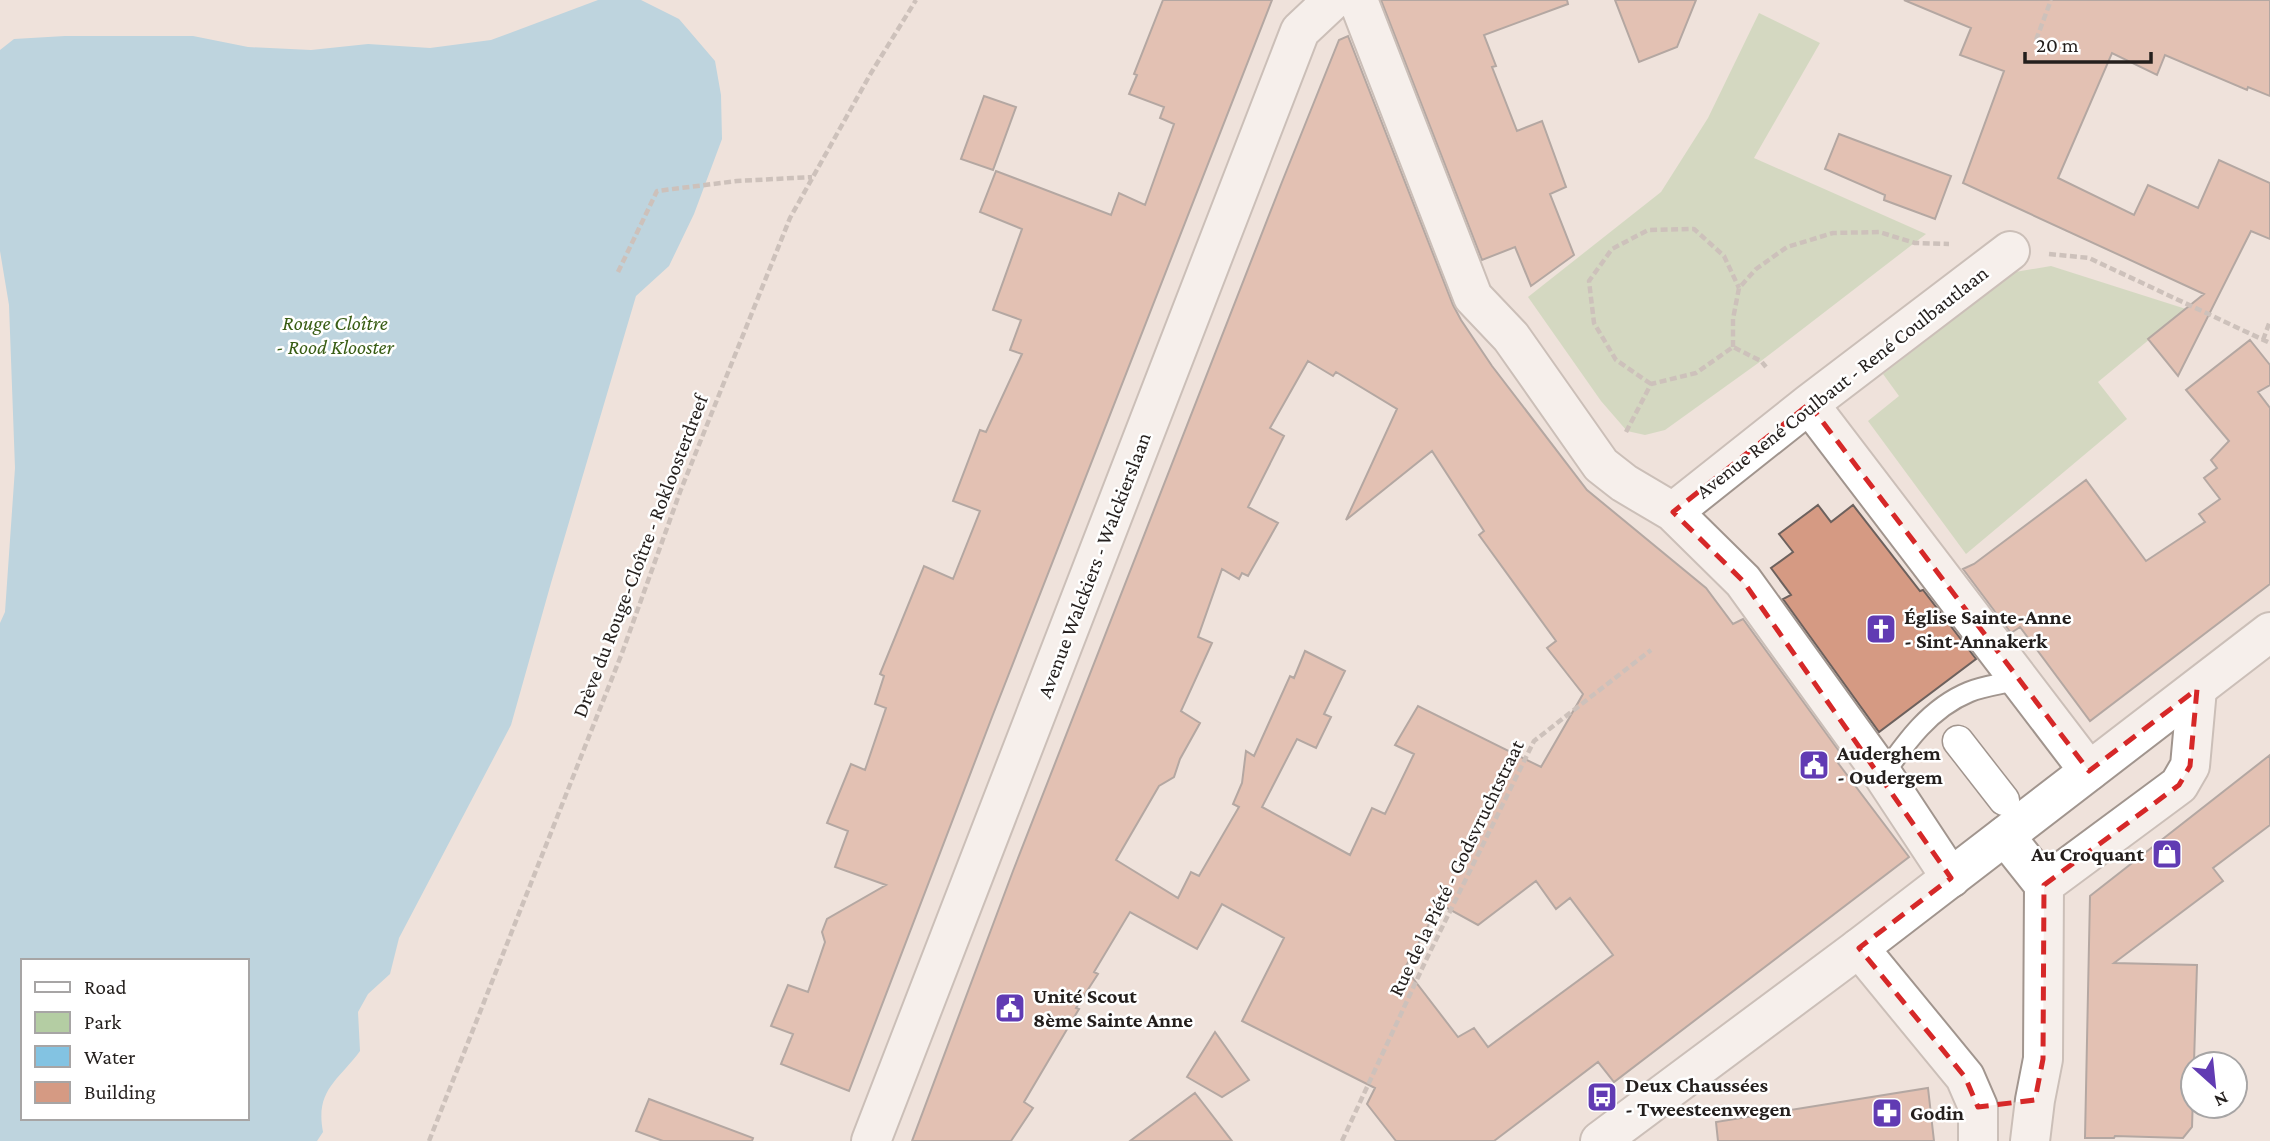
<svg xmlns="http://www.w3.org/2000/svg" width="2270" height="1141" viewBox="0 0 2270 1141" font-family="'Crimson Pro',serif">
<rect width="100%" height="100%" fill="#efe2db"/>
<path fill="#b4cda3" d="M1759 13 1820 43 1754 158 1926 234 1761 361 1665 430 1645 435 1627 431 1601 401 1528 297 1661 192 1708 118Z
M2051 266 2186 309 2098 382 2127 419 1966 554 1868 421 1899 396 1883 374 2015 272Z"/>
<path fill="#83c3e2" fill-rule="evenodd" d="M598 0H641L679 19 715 61 721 95 722 139 694 214 669 266 636 296 551 583 511 725 399 938 390 974 368 994 358 1012 360 1051C338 1081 315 1090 323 1132L317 1141H0V623L5 612 15 468 9 305 0 251V50L14 39 65 36H193L248 47 311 50 368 44 430 48 491 40ZM23 961H247V1118H23Z"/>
<path fill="#d59a83" stroke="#6d615d" stroke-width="2" fill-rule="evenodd" d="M1163 0H1272L992 717 849 1091 781 1064 793 1034 771 1026 788 985 808 992 825 942 822 932 827 919 886 885 835 867 848 831 827 823 851 764 865 770 886 708 875 704 884 676 880 674 924 566 953 579 980 511 953 501 980 430 986 432 1022 354 1010 350 1021 320 993 310 1022 229 980 212 996 171 1111 215 1119 193 1145 205 1174 124 1160 118 1164 107 1129 94 1137 75 1134 74Z
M1381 0H1567L1568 4 1484 35 1496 66 1492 67 1517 131 1542 121 1566 187 1550 194 1574 255 1531 286 1515 247 1482 260Z
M1615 0H1696L1677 47 1639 62Z
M1904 0H2270V96L2248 87 2247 90 2165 55 2157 75 2112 53 2058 178 2134 215 2148 185 2198 208 2219 160 2270 183V239L2251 231 2178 376 2148 339 2204 294 1963 183 2004 71 1960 55 1971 28Z
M1348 36 1453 305 1461 320 1492 366 1587 490 1706 588 1733 624 1743 619 1844 758 1838 763 1909 857 1614 1082 1598 1062 1494 1141H1396L1367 1104 1375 1088 1242 1021 1284 938 1222 904 1197 949 1130 912 1094 972 1098 974 1076 1008 1079 1009 1024 1102 1033 1108 1011 1141H912L1013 871 1282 182 1339 40ZM1308 361 1333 376 1336 372 1397 409 1346 520 1432 451 1484 531 1479 535 1556 641 1547 648 1583 694 1541 767 1418 706 1395 745 1414 754 1385 814 1372 808 1350 855 1262 807 1297 739 1316 748 1331 717 1324 714 1345 671 1305 651 1294 678 1290 676 1254 756 1246 751 1242 783 1233 804 1239 807 1199 876 1191 872 1178 898 1116 860 1159 786 1174 777 1180 759 1200 723 1181 711 1212 643 1198 637 1222 569 1239 579 1242 573 1248 576 1278 523 1248 507 1284 436 1270 428ZM1536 881 1556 909 1570 898 1613 955 1488 1047 1474 1028 1458 1037 1405 968 1440 904 1478 925Z
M984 96 1016 107 993 170 961 159Z
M1839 134 1951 176 1935 219 1884 200 1885 195 1825 169Z
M2250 340 2270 365V385L2258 392 2270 408V584L2090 721 2020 627 2011 633 1963 569 1974 564 2086 480 2146 561 2205 522 2199 514 2220 499 2204 478 2217 468 2211 460 2229 441 2186 390Z
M1818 505 1831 522 1853 505 1920 591 1923 590 1976 659 1879 732 1783 599 1791 595 1771 568 1793 552 1779 534Z
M2270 755V825L2213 868 2223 881 2114 963 2197 965 2192 1127 2183 1138 2115 1136 2114 1138H2085L2090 896Z
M1215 1032 1249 1080 1222 1097 1187 1077Z
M1928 1088 1934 1141H1718L1716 1122Z
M1195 1093 1232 1141H1130Z
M649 1099 753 1138 752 1141H663L636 1131Z"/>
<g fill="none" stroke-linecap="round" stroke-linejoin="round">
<g stroke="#a1958e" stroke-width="23">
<path id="service" d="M1883 775C1906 742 1930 708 1969 692 1983 686 2002 684 2017 680"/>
</g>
<g stroke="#a1958e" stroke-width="33">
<path id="pedestrian" d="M1958 741 2004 800"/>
</g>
<g stroke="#a1958e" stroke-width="42">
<path id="minor" d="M1358 0 1473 297 1511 337 1601 465 1624 483 1673 512 1743 581 1883 775 1951 878
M1809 404 2089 771
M1673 512 1809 404 2010 251
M2005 836 2044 885
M1859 948 1965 1077 1978 1107V1141
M871 1141 1300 31 1333 0
M2030 1141 2035 1100 2043 1059 2044 885 2179 785 2190 766 2197 689"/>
</g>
<g stroke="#a1958e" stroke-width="42">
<path id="secondary" d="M1600 1141 1859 948 2270 632"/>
</g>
<path stroke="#a49a94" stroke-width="4.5" stroke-dasharray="7 3.5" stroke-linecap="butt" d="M2036 40 2051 0
M2049 254 2089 258 2270 343
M618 272 657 191 737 181 812 177
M2263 340 2270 321
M1733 347V319L1739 288 1756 269 1787 247 1833 233 1879 232 1915 243 1949 244
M1651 384 1616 360 1594 323 1589 281 1612 249 1648 230 1694 229 1724 256 1739 288
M1626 432 1651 384 1696 373 1733 347 1761 361 1766 367
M429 1141 622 653 680 492 790 218 871 73 916 0
M1342 1141 1426 960 1534 741 1651 650"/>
<use href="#service" stroke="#fff" stroke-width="19"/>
<use href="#pedestrian" stroke="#fff" stroke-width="30"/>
<use href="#minor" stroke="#fff" stroke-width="38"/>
<use href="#secondary" stroke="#fff" stroke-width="38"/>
</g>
<path d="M0 0H2270V1141H0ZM1809 404 2089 771 2197 689 2190 766 2179 785 2044 885 2043 1059 2035 1100 1978 1107 1965 1077 1859 948 1951 878 1743 581 1673 512Z" fill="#efe2db" fill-opacity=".55" fill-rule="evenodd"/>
<path fill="none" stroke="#d62828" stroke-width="5" stroke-dasharray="14 9" stroke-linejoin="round" d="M1809 404 2089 771 2197 689 2190 766 2179 785 2044 885 2043 1059 2035 1100 1978 1107 1965 1077 1859 948 1951 878 1743 581 1673 512Z"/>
<defs>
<g id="church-square" transform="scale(1.575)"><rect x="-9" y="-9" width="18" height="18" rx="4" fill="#613bb3" stroke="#fff"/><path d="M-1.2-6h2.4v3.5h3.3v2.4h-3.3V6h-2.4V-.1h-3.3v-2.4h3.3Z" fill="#fff"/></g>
<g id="civic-square" transform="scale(1.575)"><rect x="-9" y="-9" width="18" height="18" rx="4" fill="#613bb3" stroke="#fff"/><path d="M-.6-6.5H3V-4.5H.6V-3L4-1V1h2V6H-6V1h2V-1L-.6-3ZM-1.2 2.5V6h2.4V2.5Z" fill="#fff"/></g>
<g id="shop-square" transform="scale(1.575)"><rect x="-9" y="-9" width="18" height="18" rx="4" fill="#613bb3" stroke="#fff"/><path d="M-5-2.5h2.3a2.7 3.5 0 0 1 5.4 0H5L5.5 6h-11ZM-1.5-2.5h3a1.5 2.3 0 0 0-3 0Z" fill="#fff"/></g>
<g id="bus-square" transform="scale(1.575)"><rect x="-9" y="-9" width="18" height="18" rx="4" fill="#613bb3" stroke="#fff"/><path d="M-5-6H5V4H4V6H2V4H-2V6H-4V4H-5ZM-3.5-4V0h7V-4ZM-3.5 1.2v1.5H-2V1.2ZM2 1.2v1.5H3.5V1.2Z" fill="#fff"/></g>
<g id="pharmacy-square" transform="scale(1.575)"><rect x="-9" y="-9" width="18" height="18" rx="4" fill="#613bb3" stroke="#fff"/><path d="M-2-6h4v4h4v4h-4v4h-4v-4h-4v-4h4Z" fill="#fff"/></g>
</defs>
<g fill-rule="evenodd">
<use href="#church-square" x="1881" y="629"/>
<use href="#civic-square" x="1814" y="765"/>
<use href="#shop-square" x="2167" y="854"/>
<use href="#civic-square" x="1010" y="1008"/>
<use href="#bus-square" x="1602" y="1097"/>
<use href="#pharmacy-square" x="1887" y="1113"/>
</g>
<g text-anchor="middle" stroke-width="5" stroke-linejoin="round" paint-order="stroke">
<g font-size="21" font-style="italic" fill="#395d14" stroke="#fff">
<text x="335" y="330">Rouge Cloître<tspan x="335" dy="24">- Rood Klooster</tspan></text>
</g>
<g font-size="21" fill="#241f1d" stroke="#fff">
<text transform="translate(1842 382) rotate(-38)" y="7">Avenue René Coulbaut - René Coulbautlaan</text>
<text transform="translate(640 556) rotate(-69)" y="7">Drève du Rouge-Cloître - Rokloosterdreef</text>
<text transform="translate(1094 565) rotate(-69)" y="7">Avenue Walckiers - Walckierslaan</text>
<text transform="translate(1456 868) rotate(-64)" y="7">Rue de la Piété - Godsvruchtstraat</text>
</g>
<g font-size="21" font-weight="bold" fill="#241f1d" stroke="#fff" text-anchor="start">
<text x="1904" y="624">Église Sainte-Anne<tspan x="1904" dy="24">- Sint-Annakerk</tspan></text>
<text x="1837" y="760">Auderghem<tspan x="1837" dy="24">- Oudergem</tspan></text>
<text x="2144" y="861" text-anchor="end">Au Croquant</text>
<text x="1033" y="1003">Unité Scout<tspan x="1033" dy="24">8ème Sainte Anne</tspan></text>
<text x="1625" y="1092">Deux Chaussées<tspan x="1625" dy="24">- Tweesteenwegen</tspan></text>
<text x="1910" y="1120">Godin</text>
</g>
</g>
<rect x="21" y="959" width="228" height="161" fill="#ffffff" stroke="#a7a5a5" stroke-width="2"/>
<rect x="35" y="982" width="35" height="10" fill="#ffffff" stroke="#a7a5a5" stroke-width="2"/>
<text x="84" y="994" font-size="21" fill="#241f1d">Road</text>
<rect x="35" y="1012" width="35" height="21" fill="#b4cda3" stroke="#a7a5a5" stroke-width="2"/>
<text x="84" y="1029" font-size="21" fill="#241f1d">Park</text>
<rect x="35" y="1046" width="35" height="21" fill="#83c3e2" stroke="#a7a5a5" stroke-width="2"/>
<text x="84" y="1064" font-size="21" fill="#241f1d">Water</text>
<rect x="35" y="1082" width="35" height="21" fill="#d59a83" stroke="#a7a5a5" stroke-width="2"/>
<text x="84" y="1099" font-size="21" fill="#241f1d">Building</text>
<g transform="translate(2214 1085) rotate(153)"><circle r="33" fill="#ffffff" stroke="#a7a5a5" stroke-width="2"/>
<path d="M0-5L12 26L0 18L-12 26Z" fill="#613bb3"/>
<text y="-10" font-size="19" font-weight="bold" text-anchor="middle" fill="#241f1d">N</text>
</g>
<path d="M2025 52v10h126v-10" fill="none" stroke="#241f1d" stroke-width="3.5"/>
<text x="2036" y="52" font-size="21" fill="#241f1d" stroke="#ffffff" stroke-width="5" paint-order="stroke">20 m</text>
</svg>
